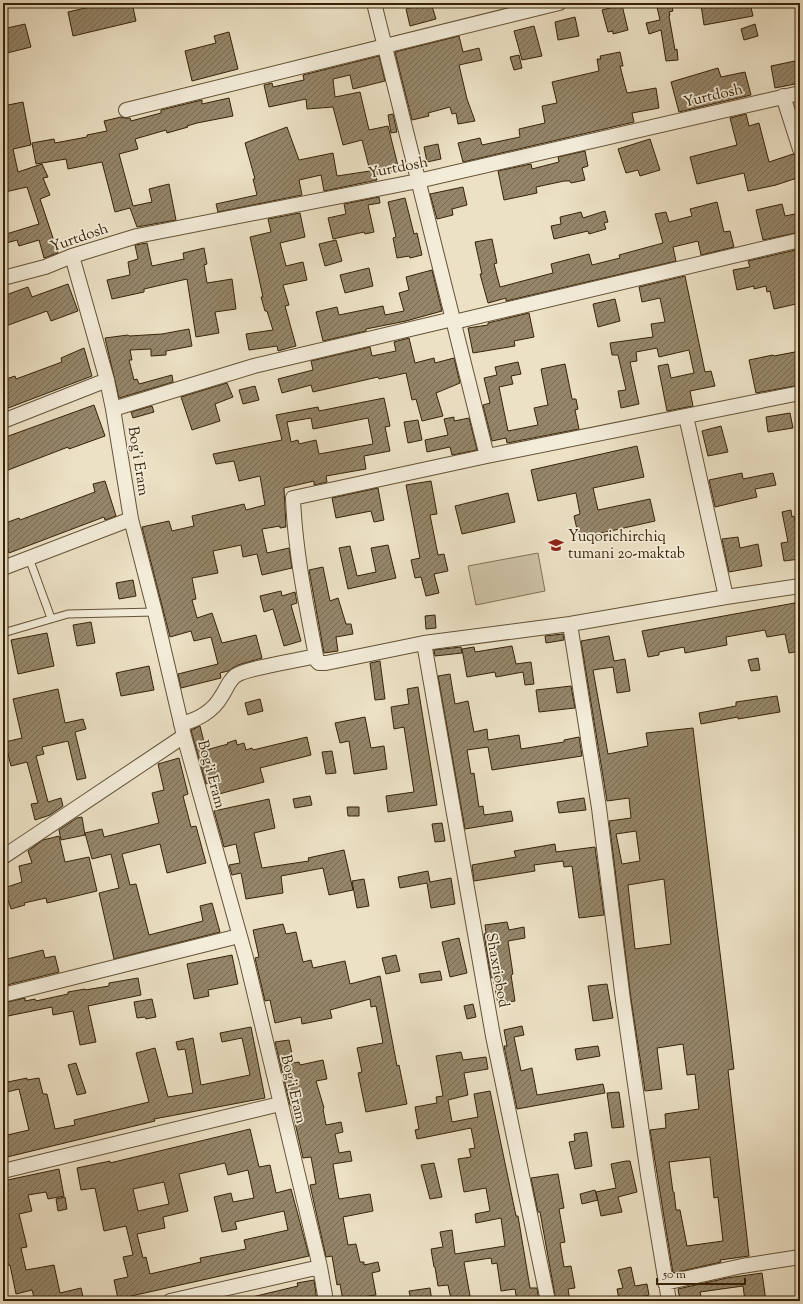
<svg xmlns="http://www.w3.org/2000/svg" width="803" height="1304" viewBox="0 0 803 1304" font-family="'Sorts Mill Goudy',serif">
<defs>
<pattern id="building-hatch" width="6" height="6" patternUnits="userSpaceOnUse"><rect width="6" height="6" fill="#95866a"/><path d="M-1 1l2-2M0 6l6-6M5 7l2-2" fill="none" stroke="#7a6d55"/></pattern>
</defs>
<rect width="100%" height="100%" fill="#ece1c5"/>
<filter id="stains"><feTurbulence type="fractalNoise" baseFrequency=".005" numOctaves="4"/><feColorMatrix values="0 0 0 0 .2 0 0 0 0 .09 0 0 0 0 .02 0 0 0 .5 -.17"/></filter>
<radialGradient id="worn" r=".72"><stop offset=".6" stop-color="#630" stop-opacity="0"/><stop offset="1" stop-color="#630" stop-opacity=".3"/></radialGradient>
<path fill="#cdc1a5" stroke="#827256" d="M538 553 545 591 476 605 468 566Z"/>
<path fill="url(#building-hatch)" stroke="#372308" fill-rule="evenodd" d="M107 3H132L136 21 73 36 68 12Z
M428 3H431L436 19 410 26 406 9Z
M656 3H671L673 11 669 12 670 15 669 16 675 50 677 49 678 60 666 61 661 30 649 34 646 23 660 20Z
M705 3H750L753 16 704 25 701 5 705 4Z
M622 5 628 30 613 34V31L608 32 602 10Z
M575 17 579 36 558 40 555 22Z
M25 24 31 47 3 54V29Z
M755 24 758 36 744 40 741 29Z
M534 26 542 56 522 60 514 31Z
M229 32 238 69 192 81 185 51 216 43 214 36Z
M459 36 463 52 479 48 482 60 459 65 467 99 475 121 458 124 456 113 452 114 450 107 428 113 429 116 412 120 395 52Z
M620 52 623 66H620L627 93 656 88 659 108 632 113 634 122 463 162 458 143 480 138 482 145 520 137 519 129 545 123 542 106 557 103 552 82 599 71 597 59H601L600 56Z
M519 55 522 68 514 70 510 57Z
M379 56 385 81 353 89 350 75 333 79 335 97 360 92 369 130 388 126 399 170 375 175 377 180 324 191 321 175 299 180 302 195 218 212 216 204 257 195 253 179H255L245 143 287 127 299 160 333 153 337 176 370 171 362 140 343 145 333 107 307 109 306 99 269 107 264 85 272 83 273 87 304 80 303 75Z
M800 60V83L775 88 771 66Z
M718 68 721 77 745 72 751 95 679 112 671 82Z
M229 98 233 116 197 123 187 126 188 127 167 133 166 130 135 139 138 149 119 154 133 206 152 202 149 189 169 184 176 220 137 227 130 208 115 212 102 162 68 169 66 159 36 164 32 143 54 139 55 143 87 137V135L107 131 104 121 121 117 124 118H130L131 121 161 113V110L202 100V104Z
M23 102 31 145 13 149 18 172 42 164 48 177 43 178 50 195 40 199 58 253 44 258 39 240 19 246 17 240 3 244V235L39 224 27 187 5 192 3 183V106Z
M393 114 397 132 391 133 388 115Z
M746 114 749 126 759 123 769 162 793 154 799 157 800 160V177L776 185 748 191 744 173 697 184 690 157 737 145 730 118Z
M650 139 660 170 640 176 638 170 626 173 618 149Z
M438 144 441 159 427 162 424 147Z
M585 151 588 166 582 168 585 180 571 183 570 181H564L536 187 537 193 504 200 498 171 531 164 532 169 559 162 558 157Z
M463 187 467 205 452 209 453 215 437 219 430 194Z
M379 197 380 203 368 205 374 232 365 234 364 232 333 239 328 218 346 214 344 204Z
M405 198 414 234 417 233 422 255 410 258 409 256 397 258 393 238 396 237 388 202Z
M717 202 724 232 730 231 734 247 701 255 698 241 673 247 676 261 506 301V298L488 303 480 274H482L475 242 492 239 497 263 494 264 500 287 553 273 551 264 589 254 592 265 620 258 619 255 663 243 655 214 666 212 669 222 692 216 690 209Z
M782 204 785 216 800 213V232L763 240 756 210Z
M605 211 608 222 604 223 606 229 589 234 588 231 554 239 551 226 561 224 560 217 581 212 583 218Z
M300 213 305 237 280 243 286 266 303 262 307 280 283 285 289 305 285 306 296 346 278 351 277 346 249 350 246 334 273 330 267 311H265L261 297H263L250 237 271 232 268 219Z
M336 240 342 261 325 266 319 244Z
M147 243 152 266 184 259 183 253 204 248 207 264 204 265 207 283 232 279 236 309 215 312 219 333 196 337 187 279 144 289V292L112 299 107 280 130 275 128 262 138 259 135 245Z
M800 249V259H798L800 268V299L795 300 796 304 774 309 770 291 767 292 766 286 754 289V286L737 290 733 270 750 267 748 261Z
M369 268 373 286 345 293 340 275Z
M432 270 442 311 406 321 366 329V331L323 341 316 312 337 307 339 315 383 306 385 315 404 311 399 293 409 290 406 277Z
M685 276 705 372 711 371 715 386 690 391 693 406 667 411 658 366 668 364 671 378 694 373 689 350 659 357 657 348 636 352 637 361 630 362 639 404 621 408 618 391 626 390 618 355H612L610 343 653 337 651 324 665 322 660 298 642 302 639 287Z
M68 284 78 311 51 321 47 311 3 327V296L28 287 32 297Z
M615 299 620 321 598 327 593 304Z
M529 313 534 337 514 341 515 346 473 353 468 328 488 325V323Z
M189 329 192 346 166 351V355L151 356V349L130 350 132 360H129L134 380 137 379 139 384 172 375 173 382 119 398 105 338 128 335 129 336 162 334Z
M409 338 415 363 434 358 435 363 454 358 460 383 436 393 443 416 422 421 416 399 412 400 406 373 379 379 378 377 313 392 311 385 282 393 278 379 313 370 311 361 370 347 372 356 396 351 394 342Z
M84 348 92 376 3 410V380L15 376 16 379 62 362 61 358Z
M800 351V385L756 393 749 360 773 355 774 356Z
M518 362 521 374 511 376 513 384 499 387 508 431 538 425 534 408 548 405 541 369 565 364 572 399H576L578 409 575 410 579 429 507 443 506 438 492 441 483 405 490 403 484 378 497 375 495 367Z
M227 383 233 397 215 404 220 421 192 430 181 397Z
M255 386 259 400 243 404 239 390Z
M384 398 390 426 385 427 390 451 364 456 366 469 326 476 327 482 314 485V481L284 488 286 527 280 528V526L262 529 267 553 289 548 292 568 262 575 257 554 243 557 241 545 213 551 218 573 192 578 196 599 192 600 197 618 212 613 222 643 256 635 262 658 238 665 228 671 220 673 221 678 181 688 178 674 218 664 211 637 194 641 191 631 170 637 142 527 169 521 172 531 194 526 192 516 244 504 246 510 265 505 260 476 239 481 234 461 216 464 213 454 282 440 276 415 318 407 319 411ZM311 418 313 429 368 418 373 444 319 454 316 440 299 444 298 440 291 442 287 422Z
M94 405 105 436 69 449 68 447 3 472V438Z
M152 406 154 412 133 418 131 412Z
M790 413 793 428 768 432 766 417Z
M454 417V421L469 418 477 450 452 455 450 447 427 452 425 440 448 435 444 419Z
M418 420 422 440 408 443 404 422Z
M721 426 728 452 708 456 702 431Z
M637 446 644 477 593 488 598 510 650 499 655 521 579 538 574 516 580 514 576 493 538 501 531 470Z
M742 473 743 479 773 473 776 485 755 489 757 497 715 507 709 480Z
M105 481 116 516 105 520 104 517 9 553 3 538V524L19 518 20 520 95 492 93 484Z
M431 481 437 514 430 515 438 555 444 554 448 571 434 574 439 593 426 596 421 577 415 578 411 560 420 558 406 485Z
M378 488 384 520 374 522 371 511 336 518 332 498Z
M508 493 515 522 462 534 455 506Z
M791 510 792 517 794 516 800 542V559L784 561 781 543 788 542 782 512Z
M738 537 740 548 758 544 762 566 729 572 722 539Z
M388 545 396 578 348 589 339 548 350 546 357 576 376 572 371 548Z
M323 567 330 601 338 598 346 624H351L353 634 336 637 338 651 324 653 309 570Z
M133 580 136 596 119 599 116 583Z
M281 591 282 596 295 592 297 603 291 605 301 641 284 646 273 609 264 612 260 596Z
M800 602V651L789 653 785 634 767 637 765 630 726 637 727 645 685 653 684 647 659 652V655L648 657 642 631Z
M435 615 436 628 426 629 425 616Z
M91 622 95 643 77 646 73 625Z
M47 633 54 666 18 674 11 640Z
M563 634 564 640 546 643 545 636Z
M609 636 614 661 625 659 630 691 617 693 613 667 593 670 608 754 648 746 646 733 693 728 734 1069 728 1070 749 1256 720 1260 721 1262 673 1273 650 1130 666 1128 665 1114 699 1109 695 1074 687 1075 683 1044 657 1048 662 1089 645 1091 631 999 609 821 631 818 629 798 607 801 581 641ZM636 831 640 861 622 864 616 834ZM664 879 671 944 635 949 628 885ZM710 1157 714 1198 718 1197 723 1241 687 1246 680 1210H676L674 1192H673L669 1162Z
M512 646 516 664 531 662 534 684 525 685 523 672 496 677 495 672 467 677 462 649 474 647 475 652Z
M461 647 462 653 435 656 434 650Z
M758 658 760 670 751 671 748 660Z
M380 661 385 699 375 700 370 663Z
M149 666 154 690 121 696 116 673Z
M450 674 455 704 468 701 474 732 487 729 488 740 519 735 521 749 564 742V740L579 737 582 756 492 770 488 747 467 750 471 774 474 773 479 807 483 806 484 815 511 811 513 821 465 829 438 676Z
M571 686 575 708 539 712 536 690Z
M418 687 437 805 388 812 386 796 414 792 404 727 394 729 391 707 409 704 407 689Z
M58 689 65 723 83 719 86 729 75 732 86 778 77 780 68 741 42 747 44 754 36 756 48 802 61 798 63 806 50 815 35 820 31 804 38 803 27 762 11 766 5 742 22 738 13 699Z
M777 696 780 712 738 719V717L701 724 699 713 736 706V702Z
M260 699 263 711 248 715 245 703Z
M365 717 371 748 384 746 387 769 354 774 349 741 340 743 335 723Z
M200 726 206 750 228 744 227 743 236 740 237 745 244 743 246 750 252 748 253 750 307 737 311 755 260 768 264 782 219 794 215 781 206 784 192 734 191 730Z
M332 751 336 773 326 774 322 752Z
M179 758 188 794 183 796 191 827 196 826 206 863 167 873 160 844 122 854 130 885 136 884 149 935 203 921 200 906 212 903 220 932 114 959 99 893 119 888 111 854 92 859 85 833 102 829 104 837 159 823 152 793 164 790 158 764Z
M310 796 312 805 295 808 293 799Z
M584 798 586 810 559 813 557 802Z
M269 799 275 828 254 833 262 868 309 861 308 858 344 850 353 890 329 895 323 868 281 876 283 893 246 899 241 873 232 875 229 865 240 863 236 844 224 847 214 811Z
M347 807H359V816H348Z
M82 817 85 835 61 840 59 830 77 818Z
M442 823 445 841 435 842 432 824Z
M59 836 65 862 89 857 97 891 47 903 46 898 24 903 25 905 11 909 4 888 22 882 19 866 32 863 28 851 43 840Z
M555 844 556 852 595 847 604 915 579 918 572 866 564 867 563 861 534 865 535 871 474 881 472 865 516 857 514 851Z
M428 871 430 882 451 878 455 904 431 908 427 883 400 888 398 877Z
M364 879 369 906 357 908 352 881Z
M507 922 509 930 524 927 525 938 508 941 513 974 511 975 515 1001 498 1004 493 977 491 978 484 934 486 933 485 925Z
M283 924 286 934 296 932 303 962 311 960 313 968 345 961 350 984 380 976 397 1066 399 1065 407 1104 366 1112 358 1073 362 1072 357 1048 383 1043 376 1006 371 1007 370 999 330 1010 332 1018 302 1024 301 1017 275 1023 270 1000 265 1001 255 958 259 957 253 930Z
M459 938 467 973 450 977 442 942Z
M43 950 45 958 55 956 59 972 3 986V960Z
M232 955 238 984 208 990 209 996 194 999 187 964Z
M396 955 400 971 386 974 382 958Z
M440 971 442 980 421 983 419 974Z
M138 978 141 995 88 1006 96 1042 80 1045 73 1011 53 1015 52 1007 3 1017V1003L25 998V1001L35 999 36 1001 68 994V992L85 989V990L109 986V983Z
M607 984 613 1018 593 1021 588 986Z
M152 999 156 1017 146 1019 145 1017 137 1018 134 1002Z
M473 1004 476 1017 467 1019 464 1006Z
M522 1026 524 1035 514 1037 521 1071 532 1068 537 1095 603 1084 605 1093 517 1109 504 1046H507L504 1030Z
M251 1027 265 1098 154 1119 155 1121 3 1158V1136L29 1130 19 1089 3 1093V1083L27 1078V1080L39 1078 43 1094H47L55 1129 75 1125 74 1120 149 1102 136 1053 155 1048 168 1097 193 1093 185 1049 178 1050 176 1042 193 1038 201 1085 250 1075 242 1038 222 1042 220 1033Z
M289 1040 294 1063 299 1062 300 1065 323 1060 327 1079 316 1081 324 1108 323 1109 326 1125 341 1122 343 1132 335 1134 339 1153 350 1151 352 1161 333 1164 339 1199 370 1194 373 1211 343 1217 348 1245 356 1244 360 1262H364V1265L378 1262 380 1271 372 1273 376 1295 368 1296V1298L352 1301H343L340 1284 337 1285 332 1256 326 1257 310 1185 316 1184 311 1157 303 1158 291 1105H290L275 1042Z
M598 1046 600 1056 577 1060 575 1049Z
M461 1052 463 1060 486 1057 488 1069 464 1073 468 1095 448 1100 452 1122 478 1117 474 1094 490 1091 516 1216H518L530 1288H537L539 1301H517L515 1289 501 1291 497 1263 492 1264 491 1258 464 1262 470 1296 451 1299 448 1285 438 1286 435 1267H434L431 1249 443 1247 440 1232 452 1230 455 1254 505 1246 501 1218 476 1223 475 1214 490 1211 486 1188 464 1192 458 1159 471 1157 469 1149 475 1148 471 1128 417 1139 415 1130 419 1129 415 1107 437 1103 436 1097 443 1096 436 1056Z
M76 1063 86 1093 77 1095 68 1065Z
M619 1092 624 1127 612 1128 607 1093Z
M250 1129 259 1167 270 1165 276 1193 291 1189 309 1256 118 1299 114 1280 128 1277 123 1257 133 1255 126 1226 104 1231 95 1188 81 1190 77 1168 110 1161V1163ZM225 1163 228 1175 248 1170 254 1198 233 1202 231 1193 214 1197 222 1232 237 1229 235 1222 284 1211 288 1230 244 1240 246 1249 200 1258 201 1262 150 1274 146 1257 143 1258 137 1234 165 1228 163 1217 188 1211 179 1174ZM164 1182 169 1204 138 1211 133 1189Z
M587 1132 592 1166 575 1169 569 1142 575 1141 574 1134Z
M626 1161H630L637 1192 618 1197 622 1212 601 1216 596 1192 616 1188 611 1164Z
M434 1163 442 1197 430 1199 421 1165Z
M59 1169 64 1196 48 1199 46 1192 28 1195 32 1211 19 1214 27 1247 21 1248 26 1270 54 1265 60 1293 81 1288 84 1301H35L32 1290 16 1294 10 1265 3 1266V1181Z
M558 1174 564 1208 559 1209 565 1242 560 1243 564 1267 571 1266 575 1288 568 1289 570 1301H556L540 1212H538L531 1178Z
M595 1190 598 1200 582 1204 580 1194Z
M65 1197 67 1209 58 1211 56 1199Z
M631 1267 635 1286 647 1284 649 1295 640 1297V1299L637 1300V1301H624V1298L619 1299 617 1289 623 1288 618 1270Z
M762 1273 766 1301H745L743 1286 700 1292 702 1301H680L678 1289 727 1278Z
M314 1280 317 1301H253L252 1297 298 1286 297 1283Z
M430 1288 432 1301H411L409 1291Z"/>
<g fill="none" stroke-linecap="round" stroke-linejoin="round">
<g stroke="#645237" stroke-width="9">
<path id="lane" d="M29 558 51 618
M3 633 68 614 155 612"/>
</g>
<g stroke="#645237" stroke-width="16">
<path id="street" d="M374 3 487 456
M783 96 800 149
M126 110 559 3
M72 256 107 380 113 409 131 519 155 612 184 736 246 958 320 1267 326 1301
M3 278 45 267 72 256 137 236 418 181 800 93
M454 322 800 240
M113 409 254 366 453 319
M686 416 726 597
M3 421 107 380
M3 568 131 519
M570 624 599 808 623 1000 648 1175 669 1301
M424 643 493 1036 548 1301
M316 656C306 604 295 551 293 498L487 456 800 393
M181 724C197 720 213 711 221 697 226 690 228 682 235 676 246 668 300 660 316 656L317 661 319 663H326L424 643 570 624 726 597 800 586
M3 857 184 736
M3 995 239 936
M3 1171 280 1104
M665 1283 742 1266 800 1257
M170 1301 320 1267"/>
</g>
<use href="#lane" stroke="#f3ecd9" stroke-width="7"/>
<use href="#street" stroke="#f3ecd9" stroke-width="14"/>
</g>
<defs>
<g id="school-bare" transform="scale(1.2)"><path d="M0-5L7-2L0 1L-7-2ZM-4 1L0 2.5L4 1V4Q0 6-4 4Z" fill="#8f2418" stroke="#f3ecd9" stroke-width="2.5" paint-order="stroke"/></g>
</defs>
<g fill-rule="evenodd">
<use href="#school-bare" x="556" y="545"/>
</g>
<g text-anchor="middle" stroke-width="3.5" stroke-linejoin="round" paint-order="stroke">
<g font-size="15" fill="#372308" stroke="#f3ecd9">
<text transform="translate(713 95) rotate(-13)" y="5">Yurtdosh</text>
<text transform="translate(398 167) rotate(-11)" y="5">Yurtdosh</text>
<text transform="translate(79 237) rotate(-19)" y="5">Yurtdosh</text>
<text transform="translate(139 461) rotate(81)" y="5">Bog'i Eram</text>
<text transform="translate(212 774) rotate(75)" y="5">Bog'i Eram</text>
<text transform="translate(498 970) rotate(80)" y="5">Shaxriobod</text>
<text transform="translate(294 1089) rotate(77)" y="5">Bog'i Eram</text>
</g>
<g font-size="15" fill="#372308" stroke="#f3ecd9" text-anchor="start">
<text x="568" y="541">Yuqorichirchiq<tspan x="568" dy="17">tumani 20-maktab</tspan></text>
</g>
</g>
<rect width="803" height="1304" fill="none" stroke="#ece1c5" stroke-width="16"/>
<rect x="4" y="4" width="795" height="1296" fill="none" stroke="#372308" stroke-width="2"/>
<rect x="8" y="8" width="787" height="1288" fill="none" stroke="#372308"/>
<path d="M657 1278v6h88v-6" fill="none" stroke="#372308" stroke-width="2"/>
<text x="663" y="1278" font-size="12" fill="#372308" stroke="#f3ecd9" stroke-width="3" paint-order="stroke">50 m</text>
<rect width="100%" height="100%" filter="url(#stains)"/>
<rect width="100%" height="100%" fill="url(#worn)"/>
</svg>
